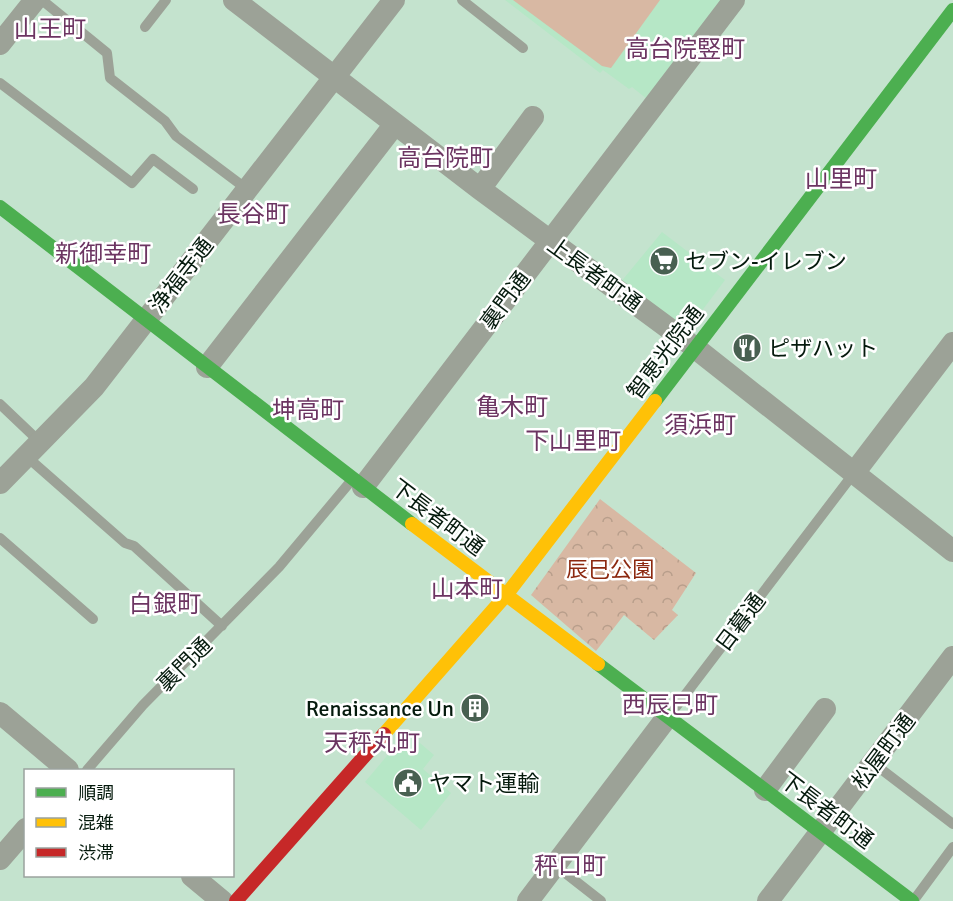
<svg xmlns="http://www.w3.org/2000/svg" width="953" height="901" viewBox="0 0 953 901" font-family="Signika,'Noto Sans JP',sans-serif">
<defs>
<pattern id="park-crowns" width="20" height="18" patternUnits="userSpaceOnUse" patternTransform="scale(1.5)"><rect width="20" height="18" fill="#d8b8a3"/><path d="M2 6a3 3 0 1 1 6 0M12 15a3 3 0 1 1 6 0" fill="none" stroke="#b89e8b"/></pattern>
</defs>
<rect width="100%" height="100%" fill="#c4e3ce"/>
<path fill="#b6e7c6" d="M505 0H727L647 99 632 87 629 89 603 70 600 73Z
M662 232 725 280 689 328H678L620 283Z
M407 732 434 755 423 769 451 793 421 830 365 782Z"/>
<path fill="url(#park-crowns)" d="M600 499 696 573 672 610 678 615 654 640 624 615 596 651 531 595Z"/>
<path fill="#d8b8a3" d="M513 0H660L611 68 602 66Z"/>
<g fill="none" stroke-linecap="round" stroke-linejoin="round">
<path stroke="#9ca297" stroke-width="10" d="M42 0 107 53 110 78 165 121 176 136 248 190
M462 0 523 48
M145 27 166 0
M0 83 132 183 153 159 193 189
M0 404 40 442
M26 456 125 543 134 546 222 626
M0 538 93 619
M669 716 854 473
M873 763 953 824
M87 770 143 705 279 567 351 481
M555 865 601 901
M914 900 953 847"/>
<path stroke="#9ca297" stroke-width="22" d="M234 0 480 189 694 347 953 551
M0 44 35 0
M480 189 533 117
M207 367 395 124
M854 473 953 343
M0 483 94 387 394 0
M363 487 734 0
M0 713 68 770
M765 790 825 709
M0 859 26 829
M192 876 222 901
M528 901 668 716
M768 901 953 657"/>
<path stroke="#4caf50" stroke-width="14" d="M0 207 412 524
M655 401 953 10
M598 664 912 901"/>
<path stroke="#ffc107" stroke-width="14" d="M412 524 598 664
M384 734 507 594 655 401"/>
<path stroke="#c62828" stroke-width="14" d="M236 901 384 734"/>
</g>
<defs>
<g id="supermarket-disc" transform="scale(1.5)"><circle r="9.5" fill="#486051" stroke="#fff"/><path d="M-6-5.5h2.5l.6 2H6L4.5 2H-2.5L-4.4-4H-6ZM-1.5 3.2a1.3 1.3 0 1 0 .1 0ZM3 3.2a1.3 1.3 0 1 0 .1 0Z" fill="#fff"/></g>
<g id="restaurant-disc" transform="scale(1.5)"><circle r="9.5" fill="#486051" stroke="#fff"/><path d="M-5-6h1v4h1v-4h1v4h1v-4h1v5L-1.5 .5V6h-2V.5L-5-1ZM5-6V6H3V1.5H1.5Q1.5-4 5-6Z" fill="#fff"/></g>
<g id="building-disc" transform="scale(1.5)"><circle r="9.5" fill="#486051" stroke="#fff"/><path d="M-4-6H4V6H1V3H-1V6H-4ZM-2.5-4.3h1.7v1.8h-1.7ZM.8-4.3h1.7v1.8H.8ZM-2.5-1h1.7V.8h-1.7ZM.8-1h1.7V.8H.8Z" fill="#fff"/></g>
<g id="civic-disc" transform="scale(1.5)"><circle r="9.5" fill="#486051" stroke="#fff"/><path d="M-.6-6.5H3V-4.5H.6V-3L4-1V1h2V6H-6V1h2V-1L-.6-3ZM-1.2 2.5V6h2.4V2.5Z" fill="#fff"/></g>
</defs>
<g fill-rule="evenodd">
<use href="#supermarket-disc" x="664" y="261"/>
<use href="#restaurant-disc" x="747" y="348"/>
<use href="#building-disc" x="475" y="708"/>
<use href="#civic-disc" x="408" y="783"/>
</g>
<g text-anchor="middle" stroke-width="5" stroke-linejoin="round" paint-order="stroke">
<g font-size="22" fill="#051a0d" stroke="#fff" text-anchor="start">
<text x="685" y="269">セブン-イレブン</text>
<text x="768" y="356">ピザハット</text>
<text x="454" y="716" text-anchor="end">Renaissance Un</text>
<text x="429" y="791">ヤマト運輸</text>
</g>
<g font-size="22" fill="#051a0d" stroke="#fff">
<text transform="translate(595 274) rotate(36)" y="8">上長者町通</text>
<text transform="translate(181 275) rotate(-52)" y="8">浄福寺通</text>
<text transform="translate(505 300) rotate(-53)" y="8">裏門通</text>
<text transform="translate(665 352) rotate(-53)" y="8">智恵光院通</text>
<text transform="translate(438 517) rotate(37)" y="8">下長者町通</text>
<text transform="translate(740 622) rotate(-53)" y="8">日暮通</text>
<text transform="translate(184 664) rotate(-45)" y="8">裏門通</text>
<text transform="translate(883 751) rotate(-53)" y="8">松屋町通</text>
<text transform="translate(827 810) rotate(37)" y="8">下長者町通</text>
</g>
<g font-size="22" fill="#8c2910" stroke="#fff">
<text x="610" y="577">辰巳公園</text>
</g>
<g font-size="24" fill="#6c3562" stroke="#fff">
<text x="50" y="37">山王町</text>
<text x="685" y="57">高台院竪町</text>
<text x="445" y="166">高台院町</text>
<text x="841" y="187">山里町</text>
<text x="253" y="222">長谷町</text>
<text x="103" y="262">新御幸町</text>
<text x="512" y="415">亀木町</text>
<text x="308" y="418">坤高町</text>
<text x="700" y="433">須浜町</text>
<text x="573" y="449">下山里町</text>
<text x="467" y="597">山本町</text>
<text x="165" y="612">白銀町</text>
<text x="670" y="713">西辰巳町</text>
<text x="372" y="751">天秤丸町</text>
<text x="570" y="874">秤口町</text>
</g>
</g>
<rect x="24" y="769" width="210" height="108" fill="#ffffff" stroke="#9ba39e" stroke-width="1.5"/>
<rect x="36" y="788" width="30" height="9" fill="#4caf50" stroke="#9ba39e" stroke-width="1.5"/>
<text x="78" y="799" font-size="18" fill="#051a0d">順調</text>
<rect x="36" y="818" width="30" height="9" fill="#ffc107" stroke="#9ba39e" stroke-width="1.5"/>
<text x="78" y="829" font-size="18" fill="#051a0d">混雑</text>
<rect x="36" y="848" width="30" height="9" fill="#c62828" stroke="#9ba39e" stroke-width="1.5"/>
<text x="78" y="859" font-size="18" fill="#051a0d">渋滞</text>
</svg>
